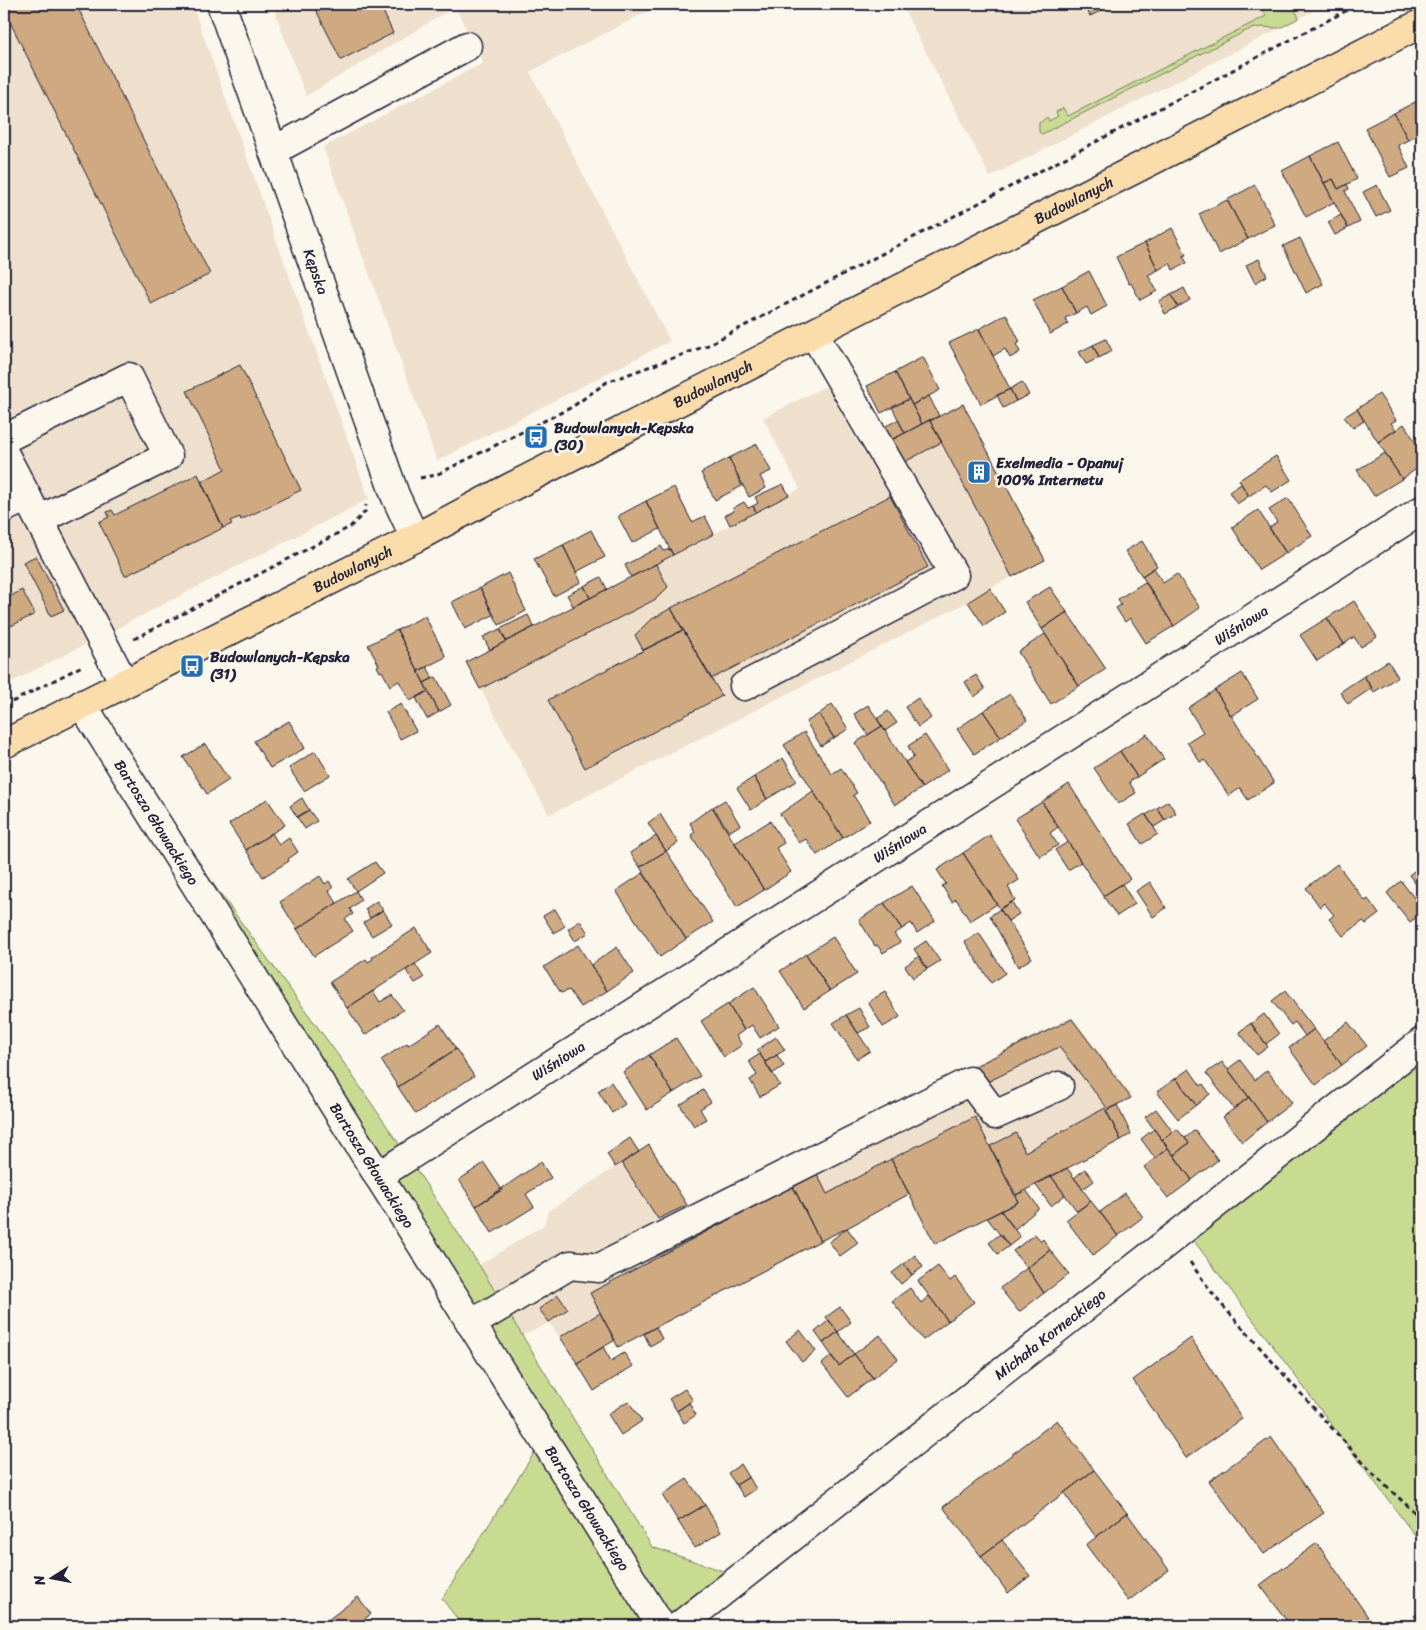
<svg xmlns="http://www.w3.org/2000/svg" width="1426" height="1630" viewBox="0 0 1426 1630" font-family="Sriracha,sans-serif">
<rect width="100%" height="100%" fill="#fbf7ec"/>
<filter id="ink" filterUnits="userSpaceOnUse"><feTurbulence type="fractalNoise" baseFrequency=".02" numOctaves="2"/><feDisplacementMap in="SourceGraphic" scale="10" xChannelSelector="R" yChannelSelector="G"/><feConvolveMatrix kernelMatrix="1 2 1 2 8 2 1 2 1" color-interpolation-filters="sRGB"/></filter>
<g filter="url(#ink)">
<path fill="#eee0cc" d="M4 4H192L369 499 4 686Z
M272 4H662L530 72 670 341 437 461 323 147 483 63 482 60 455 7 306 96Z
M901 4H1327L990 177Z
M826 386 864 454 963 404 1045 560 990 588 968 602 549 815 466 662 800 489 763 418Z
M1072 1017 1132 1096 1117 1105 1131 1134 1016 1194 1018 1202 945 1240 935 1244 908 1194 847 1228 618 1347 600 1313 560 1337 549 1323 522 1336 479 1265 544 1225 548 1211 649 1145 687 1205Z"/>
<path fill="#c8db90" stroke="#757e66" d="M1260 4H1292L1299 18 1280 28 1260 27 1248 30 1042 134 1039 132V123L1047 117 1049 121 1058 116 1056 112 1063 108 1068 116 1266 16Z
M82 704 346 1066 408 1157 479 1265 652 1547 741 1577 679 1626H463L442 1599 543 1439Z
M1422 1042V1545L1185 1229Z"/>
<path fill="#cfaa81" stroke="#22223b" d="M4 4H76L210 274 151 304 4 10Z
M313 4H382L384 8 382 9 393 33 341 60Z
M1084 4H1115L1090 16Z
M1421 99 1422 101V147L1416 135 1408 140 1394 113Z
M1394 113 1408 140 1398 145 1409 168 1390 177 1365 128Z
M1338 142 1357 179 1338 189 1333 179 1324 183 1310 156Z
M1310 156 1334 202 1306 217 1282 171Z
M1333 179 1338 189 1347 184 1349 189 1345 191 1360 222 1348 228 1324 183Z
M1255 185 1275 225 1248 239 1227 200Z
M1377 185 1390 210 1376 217 1363 192Z
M1227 200 1248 239 1219 254 1199 214Z
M1341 215 1348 228 1335 235 1328 222Z
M1172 228 1186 255 1183 256 1187 263 1173 270 1170 263 1158 270 1145 243Z
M1300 238 1323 284 1306 293 1283 246Z
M1145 243 1158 270 1148 275 1157 291 1140 300 1131 283 1129 284 1116 257Z
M1259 259 1267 276 1255 283 1246 265Z
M1089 271 1107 306 1091 315 1087 307 1076 313 1062 286Z
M1062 286 1076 313 1065 318 1068 324 1050 334 1033 300Z
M1184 288 1190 300 1178 307 1171 295Z
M1171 295 1178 307 1165 314 1159 301Z
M1006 314 1020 342 1016 344 1020 352 1010 358 1005 349 993 356 979 329Z
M979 329 1010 389 981 404 949 343Z
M1106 339 1112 351 1099 358 1093 345Z
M1093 345 1099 358 1086 364 1079 352Z
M923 357 940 390 912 405 895 372Z
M240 365 301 490 241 520 240 517 230 521 232 524 223 528 201 482 225 469 187 391Z
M895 372 909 399 881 413 867 386Z
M1022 382 1029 395 1016 401 1010 389Z
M1010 389 1016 401 1003 408 997 395Z
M1379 394 1396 420 1391 423 1396 430 1378 442 1357 409Z
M929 396 939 416 922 424 912 405Z
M909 399 922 424 905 433 892 407Z
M963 404 1045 560 1012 577 930 421Z
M1357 409 1364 421 1353 428 1344 417Z
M931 419 930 421 942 442 899 465 888 442Z
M898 420 905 433 890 440 884 427Z
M1404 424 1422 452V465L1402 479 1378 442Z
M757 444 771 471 760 476 766 488 749 497 729 458Z
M1385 453 1402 479 1374 496 1357 470Z
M1276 456 1291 480 1272 492 1266 485 1249 496 1239 480Z
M729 458 742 486 715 500 701 473Z
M198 474 223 528 125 576 99 522 109 517 107 512 112 510 115 515Z
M783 484 789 495 756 512 753 506 758 503 755 497Z
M1241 484 1249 496 1237 504 1229 492Z
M674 487 692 522 705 516 714 534 673 555 646 501Z
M890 496 928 567 711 679 671 608Z
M1288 498 1312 536 1286 553 1269 528 1277 522 1269 510Z
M646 501 660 529 632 543 618 516Z
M744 502 748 508 753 506 756 512 730 525 725 515 734 511 733 508Z
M1258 510 1286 553 1259 570 1232 527Z
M591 530 605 557 576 572 563 545Z
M1142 541 1157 566 1142 576 1125 551Z
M563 545 581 582 554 596 534 559Z
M661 546 664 551 670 549 673 555 631 577 625 565Z
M36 556 64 610 51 616 23 562Z
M656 564 668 587 656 599 480 689 466 662Z
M1154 568 1163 583 1177 574 1200 608 1174 626 1142 576Z
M508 573 526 611 499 625 480 588Z
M601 577 607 589 590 598 584 586Z
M1145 582 1174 626 1146 643 1130 618 1125 622 1116 608 1121 605 1118 599Z
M584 586 590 598 573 606 567 595Z
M1050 587 1067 612 1042 629 1025 602Z
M480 588 493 615 465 629 452 602Z
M990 588 1005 612 984 626 968 602Z
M22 590 35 614 11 626 4 612V600Z
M1354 601 1377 637 1361 647 1354 637 1344 644 1327 618Z
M671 608 683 630 643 650 635 635 649 621Z
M1067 612 1106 669 1079 686 1042 629Z
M528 615 534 627 506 641 500 629Z
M425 616 446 657 418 671 397 630Z
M1327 618 1344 644 1317 661 1300 635Z
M500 629 506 641 490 650 483 637Z
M397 630 428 691 410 701 399 681 390 686 382 671 380 672 377 666 379 665 368 645Z
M683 630 722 696 585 768 548 700Z
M1045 634 1079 686 1051 704 1018 652Z
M1388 661 1398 677 1374 692 1364 676Z
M427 667 433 678 424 683 418 671Z
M1242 673 1258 699 1231 716 1215 690Z
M976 675 985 689 974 697 965 682Z
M1364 676 1372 688 1348 704 1340 692Z
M436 677 451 705 439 712 424 683Z
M1215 690 1274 783 1248 800 1240 788 1229 796 1205 760 1200 762 1187 742 1203 732 1188 708Z
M428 691 439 712 427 719 416 698Z
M1010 694 1027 720 1001 737 983 711Z
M918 698 931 718 918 727 905 707Z
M401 704 416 731 400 739 386 712Z
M832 704 848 729 834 738 819 714Z
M868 705 882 726 868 735 854 714Z
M888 711 897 723 885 731 877 719Z
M983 711 1001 737 974 754 957 729Z
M819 714 834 738 821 746 806 722Z
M289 721 305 748 270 768 254 741Z
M882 726 922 788 895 805 855 743Z
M804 732 832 774 841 768 857 793 853 795 870 821 843 838 784 745Z
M1147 734 1164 759 1137 777 1120 751Z
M925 735 948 770 922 788 905 762 914 757 908 746Z
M205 744 229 780 207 794 183 757Z
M315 751 330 775 304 791 289 768Z
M1120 751 1137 777 1129 782 1136 793 1118 804 1094 768Z
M783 758 797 781 767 799 754 777Z
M1422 770V787L1414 776Z
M754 777 767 799 751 810 737 788Z
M1069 784 1130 879 1103 896 1042 802Z
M813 791 843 838 817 855 806 839 799 843 780 814Z
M302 798 309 810 297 817 290 806Z
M267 799 285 825 246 850 229 824Z
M725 800 740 825 729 832 713 807Z
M1168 801 1176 813 1165 820 1157 808Z
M1042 802 1058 827 1050 833 1058 845 1040 857 1015 819Z
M712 807 764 890 737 907 691 835 695 832 690 823Z
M1157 808 1165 820 1154 827 1146 815Z
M309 810 317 821 305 829 297 817Z
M660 814 678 843 666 851 648 823Z
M1145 814 1158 834 1142 844 1129 824Z
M770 821 784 843 776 848 791 872 764 890 735 843Z
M272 833 279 845 289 838 298 852 288 859 289 861 263 877 246 850Z
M990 835 1019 880 1008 887 1015 900 1000 909 963 853Z
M656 836 666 851 640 867 630 853Z
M1068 842 1081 862 1068 870 1055 850Z
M666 851 713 922 686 939 640 867Z
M963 853 997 904 970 921 956 899 952 902 942 886 946 884 937 870Z
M375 862 383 873 356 891 348 879Z
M1337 864 1365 901 1368 899 1379 914 1366 924 1363 921 1343 936 1329 919 1334 915 1324 903 1320 907 1306 888Z
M1422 865V892L1409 875Z
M643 873 686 939 660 957 616 891Z
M320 876 325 884 329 881 333 888 329 891 337 903 297 929 280 902Z
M1401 881 1422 908V913L1410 922 1387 893Z
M1150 882 1166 908 1153 917 1136 891Z
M1122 884 1135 904 1117 916 1103 896Z
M912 886 935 921 917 933 911 923 902 929 884 903Z
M356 891 361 900 350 909 353 914 345 919 353 931 314 956 297 929Z
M377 901 383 910 370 918 365 909Z
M1012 902 1019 914 1008 921 1000 909Z
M884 903 902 929 894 934 900 942 883 953 877 945 875 946 859 920Z
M555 909 565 926 554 933 543 916Z
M1000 909 1032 958 1018 967 990 916Z
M383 910 392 924 372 936 363 923Z
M580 921 588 933 575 941 568 929Z
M416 928 432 953 347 1008 330 982 366 959 368 962 373 959 372 957Z
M979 933 1005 973 991 983 965 942Z
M833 937 857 974 830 991 806 954Z
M926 941 940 961 927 969 914 949Z
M578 945 607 991 581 1007 569 990 561 993 544 967Z
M617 947 634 973 607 991 591 965Z
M806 954 830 991 804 1008 780 971Z
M919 956 927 969 913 978 905 966Z
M415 964 424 978 415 983 406 970Z
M754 987 779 1026 760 1038 752 1025 744 1030 728 1004Z
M373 991 380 1002 392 995 403 1010 365 1035 347 1008Z
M1285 991 1314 1029 1305 1036 1295 1022 1291 1025 1272 1001Z
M885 992 900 1017 883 1027 868 1002Z
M728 1004 744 1030 736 1036 742 1045 724 1057 701 1021Z
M859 1008 870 1027 858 1033 846 1015Z
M1264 1014 1279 1034 1266 1044 1251 1024Z
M846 1015 870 1051 857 1059 833 1023Z
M1072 1019 1131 1098 1108 1109 1059 1047 979 1086 971 1068Z
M1348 1022 1367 1046 1342 1065 1323 1041Z
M1251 1023 1268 1047 1257 1055 1239 1032Z
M440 1024 456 1049 398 1087 381 1060 407 1043 408 1045Z
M1314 1029 1342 1065 1316 1085 1289 1048Z
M776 1037 785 1050 765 1062 757 1050Z
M676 1038 700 1076 673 1093 649 1055Z
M456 1049 474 1076 416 1114 398 1087Z
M760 1054 780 1085 760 1097 750 1080 757 1075 749 1061Z
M649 1055 673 1093 647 1110 623 1072Z
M777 1055 784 1066 772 1074 765 1062Z
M1240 1060 1255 1080 1267 1070 1292 1103 1267 1122 1228 1069Z
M1222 1062 1249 1097 1234 1109 1206 1073Z
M1189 1069 1201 1086 1203 1084 1210 1094 1196 1105 1176 1078Z
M1176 1078 1196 1105 1178 1119 1157 1092Z
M611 1082 625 1104 612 1113 598 1091Z
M703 1090 711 1102 700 1109 706 1119 694 1126 680 1105Z
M1249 1097 1267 1122 1242 1142 1223 1117Z
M1117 1105 1131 1134 1121 1140 1106 1111Z
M1105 1108 1121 1140 1016 1195 990 1146 1016 1133 1025 1152Z
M1156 1109 1173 1132 1162 1140 1145 1117Z
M975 1117 1018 1202 935 1244 891 1159Z
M1154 1129 1168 1148 1155 1158 1141 1139Z
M1177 1129 1189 1143 1174 1155 1162 1140Z
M1195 1130 1218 1160 1192 1180 1174 1155 1189 1143 1185 1138Z
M630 1138 639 1152 615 1167 607 1154Z
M649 1145 687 1205 658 1219 622 1163Z
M1168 1148 1192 1180 1168 1198 1144 1167Z
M891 1159 909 1194 847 1228 820 1241 793 1187 817 1174 827 1194Z
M541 1162 551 1178 526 1194 534 1207 492 1233 476 1206Z
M484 1163 502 1190 476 1206 459 1180Z
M1067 1168 1091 1201 1077 1211 1051 1176Z
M1085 1169 1094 1181 1083 1189 1074 1178Z
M1051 1176 1065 1195 1051 1206 1035 1184Z
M793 1186 820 1241 618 1347 590 1293Z
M1026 1190 1039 1208 1015 1229 1001 1211 1018 1202 1016 1195Z
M1125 1193 1143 1217 1118 1236 1100 1212Z
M1091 1201 1118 1236 1093 1255 1066 1220Z
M1001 1211 1020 1237 1009 1246 987 1218Z
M847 1228 858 1243 840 1256 829 1242Z
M1000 1234 1009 1246 998 1254 989 1243Z
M1035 1234 1041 1241 1043 1239 1050 1250 1027 1268 1013 1251Z
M1050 1250 1069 1274 1044 1293 1027 1268Z
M915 1255 923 1267 912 1275 904 1264Z
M904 1264 912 1275 901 1284 892 1273Z
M938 1266 950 1281 955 1277 974 1302 948 1321 918 1281Z
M1027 1268 1044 1293 1019 1312 1000 1288Z
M910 1288 921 1303 929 1296 948 1321 923 1340 892 1301Z
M558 1295 568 1309 549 1322 539 1309Z
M840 1307 851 1322 838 1332 826 1317Z
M600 1313 615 1340 577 1363 560 1337Z
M829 1320 838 1332 823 1343 815 1332Z
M656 1327 662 1339 650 1346 644 1334Z
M800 1330 816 1351 802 1362 786 1341Z
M838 1332 854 1354 839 1366 823 1343Z
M880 1335 898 1359 873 1378 854 1354Z
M1191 1338 1242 1419 1186 1458 1133 1380Z
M603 1347 611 1361 624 1353 633 1366 594 1391 577 1363Z
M854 1354 873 1378 848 1397 822 1364 831 1356 839 1366Z
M685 1389 693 1400 677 1411 669 1399Z
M628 1401 642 1421 621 1435 608 1414Z
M689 1403 696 1415 684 1423 677 1411Z
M1057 1420 1094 1470 981 1556 943 1507Z
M1271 1437 1324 1513 1264 1554 1209 1481Z
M741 1464 749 1477 736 1485 728 1473Z
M1094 1470 1127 1513 1096 1537 1064 1493Z
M749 1477 756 1489 744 1497 736 1485Z
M687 1479 705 1505 678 1521 662 1495Z
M705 1505 721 1532 695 1548 678 1521Z
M1127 1513 1169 1570 1128 1601 1086 1545Z
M1002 1540 1030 1576 1008 1593 981 1556Z
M1317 1543 1368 1617 1355 1626H1291L1260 1585Z
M358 1597 371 1614 355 1626H320Z
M1422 1609V1626L1414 1616Z"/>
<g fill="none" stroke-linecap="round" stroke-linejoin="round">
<g stroke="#22223b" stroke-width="31">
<g id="minor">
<path id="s1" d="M221 4 395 495 415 538"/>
<path d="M273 151 467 46"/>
<path d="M4 439 129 377 168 456 39 520"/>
<path d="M4 453 124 683"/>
<path d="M4 508 27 497"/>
<path d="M744 686 954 575 814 334"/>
<path id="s2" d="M82 704 661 1626"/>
<path id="s3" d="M378 1176 1422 510"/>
<path d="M471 1324 570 1265 599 1268 970 1081 995 1115 1059 1086"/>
<path id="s4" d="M679 1626 1422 1042"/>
</g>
</g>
<g stroke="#22223b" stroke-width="31">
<g id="major">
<path id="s5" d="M4 744 415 538 509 488 1422 23"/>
</g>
</g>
<path stroke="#22223b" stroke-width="3" stroke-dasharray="5 4" stroke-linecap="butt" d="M420 478 436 475 572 407 607 382 706 346 1359 4
M134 639 350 527 365 512 366 505
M4 706 82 666
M1190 1262 1215 1297 1303 1396 1376 1477 1422 1519"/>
<use href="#minor" stroke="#fbf7ec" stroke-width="28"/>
<use href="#major" stroke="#faddab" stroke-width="28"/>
</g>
</g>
<defs>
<g id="bus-square" transform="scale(1.25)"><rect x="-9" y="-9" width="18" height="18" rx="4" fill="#1f6fb2" stroke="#fbf7ec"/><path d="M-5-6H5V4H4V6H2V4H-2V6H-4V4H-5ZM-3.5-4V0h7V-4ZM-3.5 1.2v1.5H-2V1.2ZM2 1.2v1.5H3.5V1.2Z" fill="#fff"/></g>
<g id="building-square" transform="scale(1.25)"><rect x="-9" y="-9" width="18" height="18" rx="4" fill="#1f6fb2" stroke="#fbf7ec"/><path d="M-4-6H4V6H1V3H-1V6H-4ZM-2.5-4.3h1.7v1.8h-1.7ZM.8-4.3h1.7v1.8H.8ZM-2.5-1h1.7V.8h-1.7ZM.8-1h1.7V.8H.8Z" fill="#fff"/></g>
</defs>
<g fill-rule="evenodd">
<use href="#bus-square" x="536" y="437"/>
<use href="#building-square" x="979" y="472"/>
<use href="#bus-square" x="192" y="666"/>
</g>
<g text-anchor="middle" stroke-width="5" stroke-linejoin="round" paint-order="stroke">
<g font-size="15" fill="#22223b" stroke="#fbf7ec">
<text dy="5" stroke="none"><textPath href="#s5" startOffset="1200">Budowlanych</textPath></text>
<text dy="5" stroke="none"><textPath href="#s1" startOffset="284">Kępska</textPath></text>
<text dy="5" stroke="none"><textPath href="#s5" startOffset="795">Budowlanych</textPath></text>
<text dy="5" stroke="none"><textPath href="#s5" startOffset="390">Budowlanych</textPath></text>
<text dy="5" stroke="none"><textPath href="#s3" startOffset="1024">Wiśniowa</textPath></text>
<text dy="5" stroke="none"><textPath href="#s2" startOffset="140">Bartosza Głowackiego</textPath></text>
<text dy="5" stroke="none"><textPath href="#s3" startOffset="619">Wiśniowa</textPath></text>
<text dy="5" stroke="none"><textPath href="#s3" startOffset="214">Wiśniowa</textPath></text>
<text dy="5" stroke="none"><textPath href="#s2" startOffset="545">Bartosza Głowackiego</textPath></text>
<text dy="5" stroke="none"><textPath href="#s4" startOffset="472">Michała Korneckiego</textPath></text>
<text dy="5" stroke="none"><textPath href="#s2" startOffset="950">Bartosza Głowackiego</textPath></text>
</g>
<g font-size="15" font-weight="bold" fill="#22223b" stroke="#fbf7ec" text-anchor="start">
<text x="554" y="433">Budowlanych-Kępska<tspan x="554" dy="17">(30)</tspan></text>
<text x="996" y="468">Exelmedia - Opanuj<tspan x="996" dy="17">100% Internetu</tspan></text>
<text x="210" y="662">Budowlanych-Kępska<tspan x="210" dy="17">(31)</tspan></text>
</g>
</g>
<rect width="1426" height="1630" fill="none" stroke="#fbf7ec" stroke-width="20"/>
<rect x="10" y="10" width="1406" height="1610" fill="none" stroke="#22223b" stroke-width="2" filter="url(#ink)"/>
<g transform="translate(52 1578) rotate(259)" stroke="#fbf7ec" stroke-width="4" paint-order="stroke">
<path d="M0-4L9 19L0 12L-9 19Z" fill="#22223b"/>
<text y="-8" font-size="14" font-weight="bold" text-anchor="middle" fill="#22223b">N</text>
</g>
</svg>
